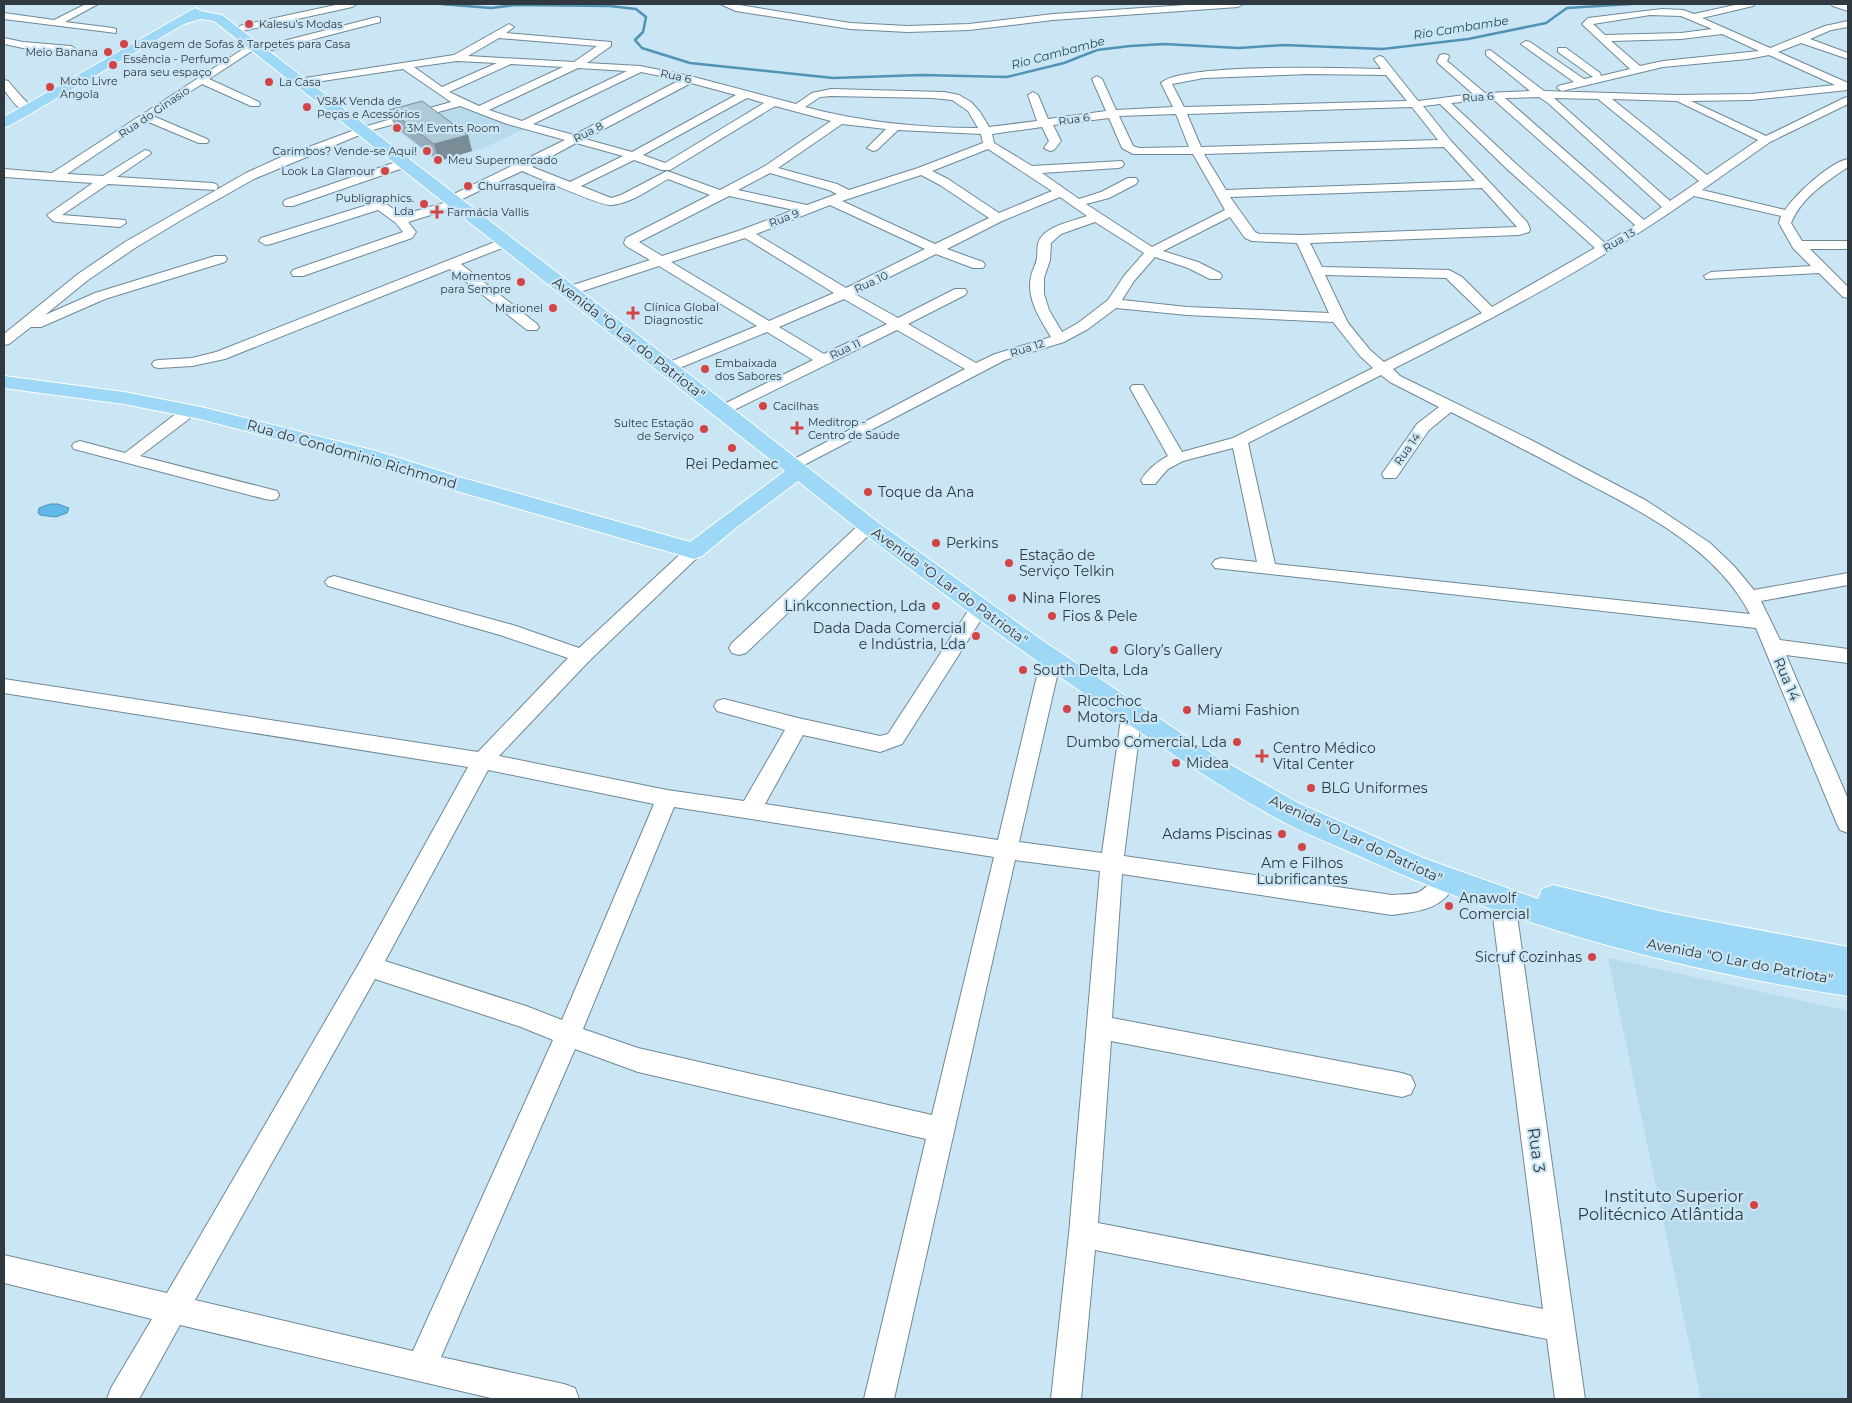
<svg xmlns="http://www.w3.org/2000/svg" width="1852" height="1403" viewBox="0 0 1852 1403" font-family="Montserrat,sans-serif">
<rect width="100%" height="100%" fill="#cae5f4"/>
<path fill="#b8daed" d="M457 107 526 128 486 147 438 162 392 126Z
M1608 958 1848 1011V1399H1701Z"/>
<path fill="#60b9e7" stroke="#5193b5" d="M50 504H58L69 508 67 513 56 517 40 515 38 513 39 508Z"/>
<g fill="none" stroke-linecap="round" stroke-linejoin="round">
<path stroke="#5193b5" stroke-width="2.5" d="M441 4 491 8 515 5 610 6 636 9 646 17 643 32 635 40 642 48 690 63 833 78 922 75 1007 77 1064 63 1097 50 1130 46 1164 44 1239 48 1283 45 1383 49 1468 39 1546 23 1567 8 1631 4"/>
<g stroke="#6f8896" stroke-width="2">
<path id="minor" d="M86 4H98L65 22 113 28 116 29V33L4 19V13L54 20Z
M340 4H357L352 7 242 31 237 28 242 25Z
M720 4H733L850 23 908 26 969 24 1053 14 1201 4H1243L1238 7 1053 20 969 30 908 32 850 29 736 11Z
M1739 4H1755L1753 6 1702 18 1770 48 1825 26 1848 21V27L1831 30 1810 39 1848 53V59L1801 43 1778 52 1848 83V90L1751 100 1691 101 1766 136 1844 98 1848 97V104L1770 142 1702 190 1785 210C1796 194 1830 162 1848 159V167C1827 181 1801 198 1791 223L1802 241H1848V249H1810L1848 287V298L1843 297 1819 273 1706 279 1704 276 1711 272 1811 266 1793 248 1779 223 1781 216 1694 196C1600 262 1496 317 1393 369L1400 376 1531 440 1647 501 1710 543 1734 566 1754 590 1848 573V585L1761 601 1780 640 1848 649V663L1786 655 1848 799V833L1840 830 1837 824 1756 628 1215 568 1212 564 1215 560 1221 558 1257 562 1233 448 1183 461 1168 469 1155 484H1143L1141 480C1148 469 1157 462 1168 456L1130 388 1133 385H1143L1182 452 1233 438 1373 368 1360 356 1333 322 1187 315 1116 308 1088 329 1064 342 1005 360 802 466 796 464 794 461 796 458 965 369 897 330 736 409H726L723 406 726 403 813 360 767 332 682 367H672L670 364 672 361 757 326 659 266 583 291H573L571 288 573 285 650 260 626 246 624 243 626 238 710 195 668 179C650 189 632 203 612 205 602 207 537 177 522 171L460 200 462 203 460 206 408 222 416 232 412 238 303 276H293L291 273 293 270 403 232 396 223 378 210 271 244 266 245 259 241 261 238 377 202 385 203 402 215 454 200 452 197 454 194 565 140 507 124 460 106 369 131 254 179 183 219 135 248 88 280 45 315 95 293 215 256H225L227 259 225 262 105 299 41 327H31L9 344 4 345V334L78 274 125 242 246 173 279 158 360 128 451 102 403 69 309 83 304 80 305 78 454 55 509 24 514 27 506 33 611 42V46L587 63 640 66 690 76 796 104 812 93 831 89 944 92 959 95 971 102 980 112 989 127 1037 121 1028 95 1033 92 1038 95 1048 119 1106 111 1092 79 1097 76 1102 79 1116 110 1173 107 1161 83C1180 63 1346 68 1381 69L1374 59 1379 56 1383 57 1418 101 1473 94 1438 63 1437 61 1440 55 1444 54 1448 55 1449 57 1447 61 1485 93 1530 91 1486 55V51L1490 50 1544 91 1676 95 1751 94 1835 85 1769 55 1748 59 1663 67 1562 91 1557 88 1558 86 1574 82 1521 44 1526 41 1530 42 1584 79 1593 77 1558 52V48H1566L1600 73 1601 76 1630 69 1584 26 1582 24 1588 18 1662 9 1683 10 1694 14ZM1650 15 1681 16 1712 29 1681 33 1605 35 1593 24ZM1722 34 1759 51 1663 61 1640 66 1611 41 1681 39ZM499 38 597 46 574 62 468 56ZM457 61 497 63 442 87 414 67ZM511 64 563 67 479 106 449 92ZM578 68 627 71 522 121 489 110ZM641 72 680 80 574 135 533 124ZM1309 74 1386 75 1407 101 1184 107 1172 84 1204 78ZM691 83 736 95 632 152 585 139ZM831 96 932 98 952 100 968 111 978 128C920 128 861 122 805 107L820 97ZM1539 97 1548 103 1662 207 1644 220 1505 98ZM747 98 764 103 665 163 643 155ZM1554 98 1598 99 1699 181 1670 201ZM1493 99 1635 225 1605 243 1515 163 1451 103ZM1612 99 1677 101 1758 140 1707 175ZM1440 104 1507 169 1595 248 1492 307 1462 277 1449 270 1322 267 1310 243 1519 235 1529 232 1530 229 1527 222 1451 141 1423 106ZM775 106 831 121 765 166 720 190 667 171 621 195 611 198 581 186 634 160 662 170H670ZM1412 107 1438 140 1201 147 1187 114ZM1176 114 1189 147 1139 148 1133 146 1119 116ZM1109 118 1122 148 1133 154H1193L1225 210 1152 247 1086 204 1109 198 1136 184 1138 181 1136 178H1128L1101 192 1079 199 1042 173 1118 168 1122 167 1124 164 1122 161 1032 166 994 143 992 134 1042 127 1049 141 1044 148 1050 151 1054 150 1061 141 1053 125ZM842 124 886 129 867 148 873 151 877 150 898 130 981 134 983 143 918 168 849 190 837 184 778 168ZM576 143 623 156 570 182 532 167ZM1444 147 1475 181 1226 190 1204 154ZM988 149 1052 191 999 213 948 179 932 171ZM770 173 829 190 837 194 807 205 738 190ZM921 175 940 185 989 218 935 244 842 201ZM1482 188 1517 227 1302 235 1259 234 1255 232 1230 197ZM729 196 794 210 741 230 662 256 639 242ZM1060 197 1087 216C1073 221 1055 224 1044 234 1036 241 1038 248 1037 258 1036 265 1032 270 1031 277 1026 298 1040 319 1051 337L995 354 976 363 908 324 965 295 967 292 965 289H955L898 318 855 294 936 254 973 268H983L985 265 983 262 947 249 1002 221ZM830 205 925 249 846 288 756 234ZM1230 217 1245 238 1252 241 1297 243 1329 313 1187 307 1122 300 1134 281 1155 257 1188 268 1210 279H1220L1222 276 1220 273 1198 262 1163 251ZM1095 222 1144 253 1124 276 1108 300 1078 323 1062 332 1049 310 1044 294V278L1050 260 1051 243 1061 234ZM745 238 834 293 769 321 671 262ZM1325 275 1446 278 1482 313 1384 362 1370 350 1348 323ZM844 299 887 324 824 354 779 327ZM1381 375 1390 382 1439 407 1417 424 1382 474 1384 478H1396L1429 430 1451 412C1494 434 1537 456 1579 479 1642 512 1716 548 1750 614L1275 564 1248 443Z
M1831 4 1848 5V11L1833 6Z
M377 17 380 18V22L268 51 263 48 264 46Z
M4 38 23 42 71 46 76 49 71 52 23 48 4 44Z
M254 42 259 45 258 47 209 79 259 102 260 104 259 106H251L202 84 153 116 207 139 209 141 207 143H199L146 121 67 174 103 176 145 150 149 151 151 153 149 155 117 177 212 183 216 184 218 187 216 190 108 184 62 215 125 220 126 223 120 227 57 222 53 221 47 215 93 183 4 177V169L52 173Z
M4 80 8 81C16 91 25 100 33 109L32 111C19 114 11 98 4 90Z
M405 159 409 160 411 163 409 166 293 206H285L283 203 285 200Z
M505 238 510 239 512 242 510 245 461 264 537 324 539 327 537 330H527L450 269 225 359 192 366 159 368 154 367 152 364 154 361 159 360 192 358 216 352Z
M183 411 189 413 191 416 189 419 140 456 277 491 279 495 277 499 271 500 265 499 74 449 72 446 74 443 80 441 125 453 177 413Z
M868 521 874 522 877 526 874 530 746 653 739 655 732 653 729 648 732 643 862 522Z
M694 545 700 547 703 551 700 555 589 661 499 756 667 790 744 801 785 730 717 711 714 706 717 701 724 699 798 718 880 736 888 734 973 603 980 601 987 603 989 607 902 744 880 752 803 735 765 804 998 840 1041 659 1044 654 1051 652 1058 654 1061 659 1019 842 1102 853 1122 712 1125 707 1132 705 1139 707 1142 712 1124 856 1392 895C1400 894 1413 895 1419 892 1434 884 1435 866 1455 873L1458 880C1443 910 1421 911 1392 915L1122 874 1112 1018 1402 1073 1411 1076 1415 1085 1411 1094 1402 1097 1111 1041 1098 1223 1543 1309 1491 901 1495 894 1503 891 1511 894 1515 901 1585 1399H1555L1547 1339 1095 1250 1081 1399H1051L1069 1234 1100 871 1015 860 894 1399H864L926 1139 638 1072 575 1049 441 1357 564 1384 575 1388 579 1399H495L180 1325 139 1399H107L111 1388 152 1319 4 1283V1255L167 1293 361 960 468 767 4 693V679L478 752 568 658 500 635 328 586 325 582 328 578 334 576 513 625 579 648 688 547ZM488 770 654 804 562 1020 526 1006 385 961ZM674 807 994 857 932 1115 638 1048 583 1029ZM375 979 521 1027 553 1040 413 1351 195 1300Z"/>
</g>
<g stroke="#fff" stroke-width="2">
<path id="major" d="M195 8 201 11 222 15 681 368 876 521 1043 641 1217 757 1298 803 1423 858 1538 899 1542 889 1553 885 1663 912 1848 947V996C1679 970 1513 926 1357 855 1330 843 1301 832 1276 818 1213 783 1154 742 1095 701 994 632 894 559 798 481L737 527 702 556 694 559 443 487 360 461 200 419 124 404 4 388V376L124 392 201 407 376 451 459 477 690 542 785 471 214 21 201 19 184 24 9 126 4 127V117Z"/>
</g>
<use href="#minor" fill="#fff" fill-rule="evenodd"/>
<use href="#major" fill="#9dd8f6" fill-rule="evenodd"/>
</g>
<path fill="#96adba" d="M389 110 468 135 472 151 439 161 394 126Z"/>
<path fill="#7a8d97" d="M468 135 472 151 439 161 434 144Z"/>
<path fill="#aec9d8" stroke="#7a8d97" d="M422 101 468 135 434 144 389 110Z"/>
<g fill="#d34447" stroke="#cae5f4" stroke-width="2">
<circle cx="249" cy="24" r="5"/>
<circle cx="124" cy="44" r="5"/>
<circle cx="108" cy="52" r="5"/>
<circle cx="113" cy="65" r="5"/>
<circle cx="269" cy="82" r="5"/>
<circle cx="50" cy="87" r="5"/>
<circle cx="307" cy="107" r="5"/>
<circle cx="397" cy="128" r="5"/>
<circle cx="427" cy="151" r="5"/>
<circle cx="438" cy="160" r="5"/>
<circle cx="385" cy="171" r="5"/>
<circle cx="468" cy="186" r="5"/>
<circle cx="424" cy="204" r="5"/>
<path d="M434.5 204.5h5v5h5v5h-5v5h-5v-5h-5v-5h5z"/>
<circle cx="521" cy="282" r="5"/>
<circle cx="553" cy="308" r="5"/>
<path d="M630.5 305.5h5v5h5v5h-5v5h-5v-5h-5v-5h5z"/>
<circle cx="705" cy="369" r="5"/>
<circle cx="763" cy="406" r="5"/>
<path d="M794.5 420.5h5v5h5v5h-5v5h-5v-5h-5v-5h5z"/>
<circle cx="704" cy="429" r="5"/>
<circle cx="732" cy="448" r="5"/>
<circle cx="868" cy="492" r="5"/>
<circle cx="936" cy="543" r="5"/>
<circle cx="1009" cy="563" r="5"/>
<circle cx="1012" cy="598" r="5"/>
<circle cx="936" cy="606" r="5"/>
<circle cx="1052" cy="616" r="5"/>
<circle cx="976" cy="636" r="5"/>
<circle cx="1114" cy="650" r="5"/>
<circle cx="1023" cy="670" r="5"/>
<circle cx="1067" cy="709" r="5"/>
<circle cx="1187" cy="710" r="5"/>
<circle cx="1237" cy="742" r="5"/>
<path d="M1259.5 748.5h5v5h5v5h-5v5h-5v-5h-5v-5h5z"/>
<circle cx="1176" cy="763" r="5"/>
<circle cx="1311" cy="788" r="5"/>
<circle cx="1282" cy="834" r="5"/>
<circle cx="1302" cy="847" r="5"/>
<circle cx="1449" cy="906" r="5"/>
<circle cx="1592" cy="957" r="5"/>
<circle cx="1754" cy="1205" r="5"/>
</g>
<g text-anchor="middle" stroke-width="4.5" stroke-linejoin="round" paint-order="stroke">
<g font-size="11" fill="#2f393f" stroke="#cae5f4" text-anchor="start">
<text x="259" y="28">Kalesu’s Modas</text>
<text x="134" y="48">Lavagem de Sofas &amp; Tarpetes para Casa</text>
<text x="98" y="56" text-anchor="end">Meio Banana</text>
<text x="123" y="63">Essência - Perfumo<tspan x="123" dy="13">para seu espaço</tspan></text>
<text x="60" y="85">Moto Livre<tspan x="60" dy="13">Angola</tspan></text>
<text x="279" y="86">La Casa</text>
<text x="317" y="105">VS&amp;K Venda de<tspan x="317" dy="13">Peças e Acessórios</tspan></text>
<text x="407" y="132">3M Events Room</text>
<text x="417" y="155" text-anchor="end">Carimbos? Vende-se Aqui!</text>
<text x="448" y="164">Meu Supermercado</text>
<text x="375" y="175" text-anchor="end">Look La Glamour</text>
<text x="478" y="190">Churrasqueira</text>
<text x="414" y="202" text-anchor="end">Publigraphics.<tspan x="414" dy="13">Lda</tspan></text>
<text x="447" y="216">Farmácia Vallis</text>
<text x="511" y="280" text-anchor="end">Momentos<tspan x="511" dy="13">para Sempre</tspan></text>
<text x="644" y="311">Clínica Global<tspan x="644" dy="13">Diagnostic</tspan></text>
<text x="543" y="312" text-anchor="end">Marionel</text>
<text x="715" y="367">Embaixada<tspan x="715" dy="13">dos Sabores</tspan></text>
<text x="773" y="410">Cacilhas</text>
<text x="808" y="426">Meditrop -<tspan x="808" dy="13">Centro de Saúde</tspan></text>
<text x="694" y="427" text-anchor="end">Sultec Estação<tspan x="694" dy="13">de Serviço</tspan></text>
</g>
<g font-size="11" fill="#2f393f" stroke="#cae5f4">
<text transform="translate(676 76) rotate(12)" y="4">Rua 6</text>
<text transform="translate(1478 97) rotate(-4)" y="4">Rua 6</text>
<text transform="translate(154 112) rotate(-34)" y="4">Rua do Ginasio</text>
<text transform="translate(1074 119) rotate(-8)" y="4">Rua 6</text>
<text transform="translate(588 132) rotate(-27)" y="4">Rua 8</text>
<text transform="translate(784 218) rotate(-21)" y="4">Rua 9</text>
<text transform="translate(1619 240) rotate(-31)" y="4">Rua 13</text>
<text transform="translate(871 282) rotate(-25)" y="4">Rua 10</text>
<text transform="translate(1027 348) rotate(-18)" y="4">Rua 12</text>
<text transform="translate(845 349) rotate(-25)" y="4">Rua 11</text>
<text transform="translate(1407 449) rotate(-55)" y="4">Rua 14</text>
</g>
<g font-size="12" font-style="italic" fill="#23495d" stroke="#cae5f4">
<text transform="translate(1461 28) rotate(-9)" y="4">Rio Cambambe</text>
<text transform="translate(1058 53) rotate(-15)" y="4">Rio Cambambe</text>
</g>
<g font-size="14" fill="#2f393f" stroke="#cae5f4">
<text transform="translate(629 338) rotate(38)" y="5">Avenida "O Lar do Patriota"</text>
<text transform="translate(352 454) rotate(16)" y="5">Rua do Condominio Richmond</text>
<text transform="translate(950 586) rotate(36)" y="5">Avenida "O Lar do Patriota"</text>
<text transform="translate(1787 679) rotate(67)" y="5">Rua 14</text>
<text transform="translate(1356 839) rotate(25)" y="5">Avenida "O Lar do Patriota"</text>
<text transform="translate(1740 961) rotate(11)" y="5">Avenida "O Lar do Patriota"</text>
</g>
<g font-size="14" fill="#2f393f" stroke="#cae5f4" text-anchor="start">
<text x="732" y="469" text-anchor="middle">Rei Pedamec</text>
<text x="878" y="497">Toque da Ana</text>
<text x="946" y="548">Perkins</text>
<text x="1019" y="560">Estação de<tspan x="1019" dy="16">Serviço Telkin</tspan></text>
<text x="1022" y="603">Nina Flores</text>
<text x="926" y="611" text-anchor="end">Linkconnection, Lda</text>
<text x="1062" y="621">Fios &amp; Pele</text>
<text x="966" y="633" text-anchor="end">Dada Dada Comercial<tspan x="966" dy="16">e Indústria, Lda</tspan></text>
<text x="1124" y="655">Glory’s Gallery</text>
<text x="1033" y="675">South Delta, Lda</text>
<text x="1077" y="706">RIcochoc<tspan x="1077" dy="16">Motors, Lda</tspan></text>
<text x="1197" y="715">Miami Fashion</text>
<text x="1227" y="747" text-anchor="end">Dumbo Comercial, Lda</text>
<text x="1273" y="753">Centro Médico<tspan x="1273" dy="16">Vital Center</tspan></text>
<text x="1186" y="768">Midea</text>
<text x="1321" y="793">BLG Uniformes</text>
<text x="1272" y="839" text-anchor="end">Adams Piscinas</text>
<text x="1302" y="868" text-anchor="middle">Am e Filhos<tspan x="1302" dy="16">Lubrificantes</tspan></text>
<text x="1459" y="903">Anawolf<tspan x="1459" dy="16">Comercial</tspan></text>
<text x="1582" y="962" text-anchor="end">Sicruf Cozinhas</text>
</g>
<g font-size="16" fill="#2f393f" stroke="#cae5f4">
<text transform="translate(1537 1150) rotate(82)" y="6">Rua 3</text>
</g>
<g font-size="16" fill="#2f393f" stroke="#cae5f4" text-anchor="end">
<text x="1744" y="1202">Instituto Superior<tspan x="1744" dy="18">Politécnico Atlântida</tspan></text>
</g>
</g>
<rect width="1852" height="1403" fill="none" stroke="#2f393f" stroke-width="10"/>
</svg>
